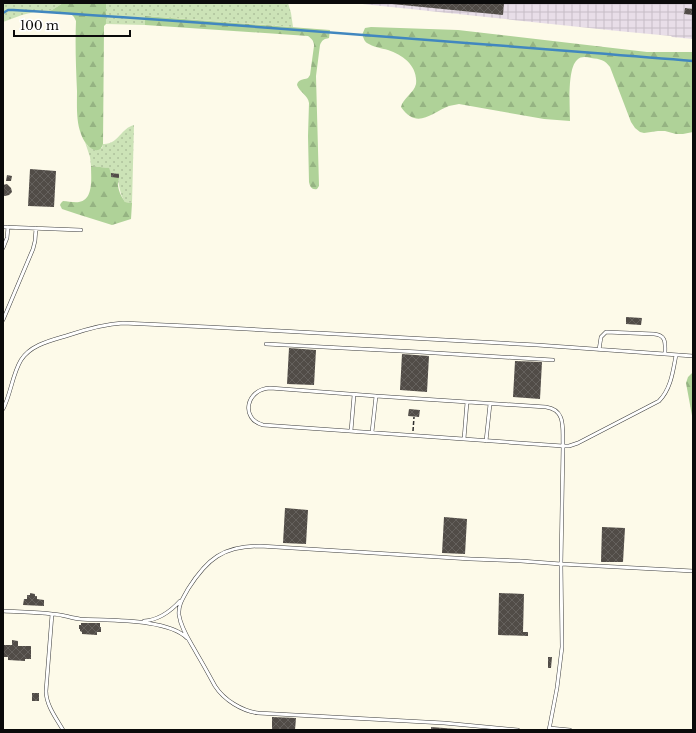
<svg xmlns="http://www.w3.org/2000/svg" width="696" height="733" viewBox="0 0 696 733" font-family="'Libre Baskerville',serif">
<defs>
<pattern id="industrial-grid" width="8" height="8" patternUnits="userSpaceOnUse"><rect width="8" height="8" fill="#e8dee8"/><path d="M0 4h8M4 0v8" fill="none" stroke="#c6bdc6"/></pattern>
<pattern id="grass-dots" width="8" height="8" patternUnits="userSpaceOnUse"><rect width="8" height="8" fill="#cce3b7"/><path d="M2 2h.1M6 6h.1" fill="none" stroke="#aec19c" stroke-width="1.8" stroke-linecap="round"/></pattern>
<pattern id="forest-firs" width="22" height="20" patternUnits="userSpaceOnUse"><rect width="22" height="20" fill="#afd298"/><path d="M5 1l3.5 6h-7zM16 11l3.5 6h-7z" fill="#95b382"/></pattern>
<pattern id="building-cross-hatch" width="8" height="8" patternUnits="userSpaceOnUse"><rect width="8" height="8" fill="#514c47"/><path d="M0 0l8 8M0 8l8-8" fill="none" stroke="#65615d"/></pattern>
</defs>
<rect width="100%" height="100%" fill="#fdfae9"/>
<path fill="url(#industrial-grid)" d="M353 3H693V39L672 37 671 36 618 31Z"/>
<path fill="url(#grass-dots)" d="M3 3H63L52 10 43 12 38 11 22 15 3 22Z
M106 3H288L291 13 293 27 146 16 145 25 106 24Z
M134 125 132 203 125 202 123 199 121 194 118 181 111 173 108 168 91 166 90 157 85 142 88 146 102 148 103 144C118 145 121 128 134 125Z"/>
<path fill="url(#forest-firs)" d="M63 3H106V24L104 26V29L103 144C102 148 99 151 95 150 88 148 83 140 81 134 76 121 77 105 77 91 76 68 75 44 76 21L74 17 70 13 43 12 52 10Z
M145 16 330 30 329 38C324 39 322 40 320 45L316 76 319 186 317 189C312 190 310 187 309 182L308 136 309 103C308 95 300 93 297 85 298 79 303 80 308 78L310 75 314 46C314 41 312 39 308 36L145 25Z
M371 27 458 30 647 52H693V132L683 134H676L665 131H658L644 133 640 132 635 128 631 122 610 67C605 60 600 59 591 58 586 57 581 56 577 60 567 69 570 108 570 121L544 119 459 104C456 105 452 105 449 106 431 113 417 130 401 107 403 98 414 93 416 84 418 66 403 55 388 50 381 48 373 47 367 43 364 41 364 38 362 35L365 28Z
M91 166 109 168 111 173 119 178C116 186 120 195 125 202L132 203 131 219 112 225 77 214 62 209 60 205 61 203 63 201C68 201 74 203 79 202 94 200 91 177 91 166Z
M693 372V421L686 383 688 377Z"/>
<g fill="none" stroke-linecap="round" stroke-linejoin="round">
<path stroke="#4187bf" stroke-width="2.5" d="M3 13 8 10H13C240 24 467 43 693 61"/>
</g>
<path fill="url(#building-cross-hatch)" d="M392 3H504L503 15 392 4Z
M685 8 693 9V15L684 14Z
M30 169 56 171 54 207 28 206Z
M111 173 119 174V178L111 177Z
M7 175 12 176 11 181H6Z
M7 184 11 188 12 192 9 195 5 196H3V185Z
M626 317 642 318 641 325 626 324Z
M289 348 316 350 314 385 287 384Z
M402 354 429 356 427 392 400 390Z
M515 361 542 362 540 399 513 397Z
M409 409 420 410 419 417 408 416Z
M285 508 308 510 306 544 283 543Z
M444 517 467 519 465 554 442 553Z
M602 527 625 528 623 562H601Z
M30 593 35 594V596H37V599L44 600V606L23 605 24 599H27V595H30Z
M499 593 524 594 523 632H528V636L498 635Z
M81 623H100V627H101V632H97V635L82 634V632L80 631V629H79V625H81Z
M12 640 18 641V646H31V659H25V661L8 660V657H3V645H12Z
M548 657H552L551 668H548Z
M32 693H39V701H32Z
M272 717 296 718 295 730H272Z
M431 727 457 729V730H431Z"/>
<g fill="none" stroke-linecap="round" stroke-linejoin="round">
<g stroke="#3d3d3d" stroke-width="4">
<path id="service" d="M3 227 81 230
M3 248 7 238 8 227
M3 320 33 249 35 241 36 228
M266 344 419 352 553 360
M599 350 601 337 606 332 654 334C667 335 665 344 665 354
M3 409C11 394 12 375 21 360 31 344 53 340 69 335 87 329 105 324 123 323L209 327 537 345 693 356
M351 431 354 395
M372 432 376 396
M464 439 467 402
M486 441 490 404
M3 611C19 612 36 612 52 614 62 614 70 618 80 619 107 621 167 618 187 638
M52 614 46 691C46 705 56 718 63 730
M144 621C158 620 170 612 180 601
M549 728 570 730
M518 730 444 723 258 713C242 711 224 700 215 686 209 675 203 664 197 654 190 641 181 629 179 615 178 605 183 598 188 589 207 559 223 546 260 546L471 559 521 561 561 564 693 571
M549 730 557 688 562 647 561 564 563 446C562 430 567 410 546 407L376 396 270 388C246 389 240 419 263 425L563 446H569L578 443 659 401C671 389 673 371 676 355"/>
</g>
<path stroke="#2c2c2c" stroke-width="1.5" stroke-dasharray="4 2" stroke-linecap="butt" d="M413 431 414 417"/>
<use href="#service" stroke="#fff" stroke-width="3"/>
</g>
<rect width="696" height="733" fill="none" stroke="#0a0a0a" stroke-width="8"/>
<path d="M14 30v6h116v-6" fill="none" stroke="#0a0a0a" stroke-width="2"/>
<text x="20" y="30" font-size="12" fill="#0a0a0a" stroke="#ffffff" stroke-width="3" paint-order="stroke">100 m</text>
</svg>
